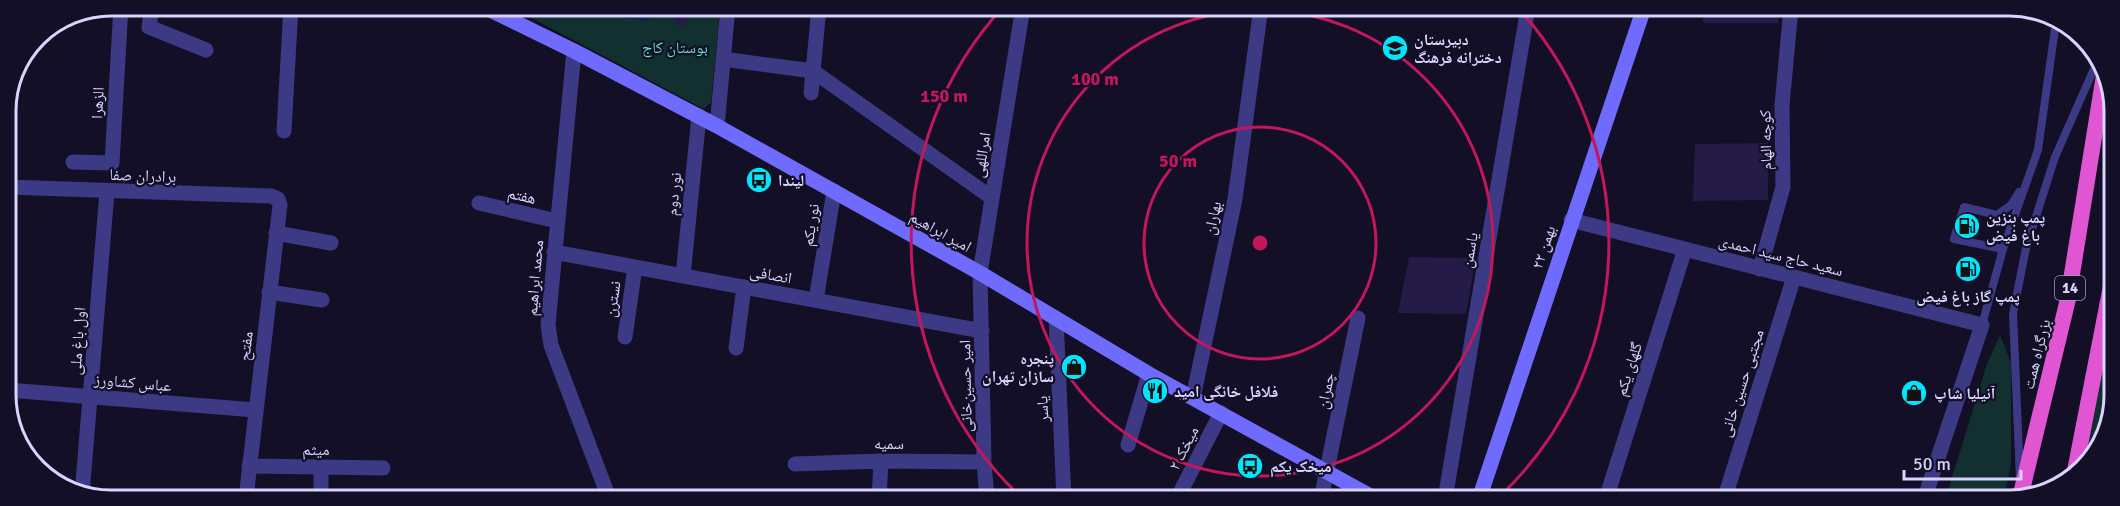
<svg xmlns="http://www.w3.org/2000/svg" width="2120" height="506" viewBox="0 0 2120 506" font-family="Signika,'Noto Naskh Arabic',sans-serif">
<rect width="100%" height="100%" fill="#130f26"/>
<path fill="#12302f" d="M509 6 720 7 711 102 704 109Z
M2112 320V416L2086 460Z
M2000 335 2011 363V463L2004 500H1945L1987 364Z"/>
<path fill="#0c2248" d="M594 7H656L647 21 623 17 615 12 611 15 593 14 591 9Z"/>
<path fill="#241b47" d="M1703 8H1778V23H1703Z
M683 10 690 21 679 28 672 17Z
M1768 143V200L1693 201 1695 144Z
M1409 257 1476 258 1466 314 1398 313Z"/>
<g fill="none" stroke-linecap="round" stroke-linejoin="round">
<path stroke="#3d3a85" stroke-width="8" d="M2003 249 1954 239 1964 207 1997 215 2011 205 2019 192
M1982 325 2003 249 2038 150 2056 22
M2020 478 2013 314 2026 248 2055 157 2097 62"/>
<path stroke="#3d3a85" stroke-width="15" d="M152 6 149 27 206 50
M574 51 548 325 551 345 609 498
M723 59 813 71 992 198
M811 93 819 7
M717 126 728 7
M284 131 291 6
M73 162 112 163 121 6
M7 187 271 196 278 199 280 205 246 498
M479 203 557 221
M1571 220 1982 325 1924 500
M276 233 331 243
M554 252 982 331
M1760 269 1783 187 1782 105 1791 8
M683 276 699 116
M269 292 322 300
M816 300 834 191
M1056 318 1064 499
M625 337 635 267
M736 348 744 287
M8 390 255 410
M1193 398 1235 199 1261 7
M1128 445 1149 374
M795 464 881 461 984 462
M249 466 383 468
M82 494 107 192
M321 498V467
M879 499 881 461
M987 499 984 462 980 273 1023 7
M1183 499 1181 491 1221 413
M1321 499 1358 318
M1445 499 1528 8
M1606 499 1685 249
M1724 500 1794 277"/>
<path stroke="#6f6bff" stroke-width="15" d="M482 6 574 51 717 126 980 273 1149 374 1376 499
M1479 499 1644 8"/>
<path stroke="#e055d1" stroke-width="16" d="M2074 476 2112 281
M2020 498 2068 299 2104 75"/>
</g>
<g fill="none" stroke="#c2185b" stroke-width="3">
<circle cx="1260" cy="243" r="116"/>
<circle cx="1260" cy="243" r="233"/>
<path d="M1022 498A349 349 0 0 1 1003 7M1519 9A349 349 0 0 1 1498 498"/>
</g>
<defs>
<g id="school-disc" transform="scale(1.35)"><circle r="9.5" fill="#00e5ff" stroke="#130f26"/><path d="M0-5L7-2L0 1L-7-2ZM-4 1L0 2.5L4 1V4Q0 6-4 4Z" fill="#111"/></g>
<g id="bus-disc" transform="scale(1.35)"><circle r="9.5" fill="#00e5ff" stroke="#130f26"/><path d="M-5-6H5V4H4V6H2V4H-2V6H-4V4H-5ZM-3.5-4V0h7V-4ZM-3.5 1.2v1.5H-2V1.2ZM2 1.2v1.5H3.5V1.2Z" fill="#111"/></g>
<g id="fuel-disc" transform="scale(1.35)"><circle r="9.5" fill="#00e5ff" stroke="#130f26"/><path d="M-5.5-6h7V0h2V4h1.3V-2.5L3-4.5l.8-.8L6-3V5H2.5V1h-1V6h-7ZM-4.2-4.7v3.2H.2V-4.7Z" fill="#111"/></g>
<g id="shop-disc" transform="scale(1.35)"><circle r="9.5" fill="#00e5ff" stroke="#130f26"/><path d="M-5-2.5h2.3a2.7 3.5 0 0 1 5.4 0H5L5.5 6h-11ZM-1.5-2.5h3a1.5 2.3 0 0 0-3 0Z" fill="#111"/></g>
<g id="restaurant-disc" transform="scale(1.35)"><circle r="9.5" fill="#00e5ff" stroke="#130f26"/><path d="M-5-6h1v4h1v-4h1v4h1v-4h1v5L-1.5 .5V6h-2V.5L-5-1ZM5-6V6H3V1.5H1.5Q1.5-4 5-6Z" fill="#111"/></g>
</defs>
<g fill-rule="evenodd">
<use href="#school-disc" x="1395" y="48"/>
<use href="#bus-disc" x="759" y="180"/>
<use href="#fuel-disc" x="1967" y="226"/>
<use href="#fuel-disc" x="1968" y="269"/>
<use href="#shop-disc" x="1074" y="367"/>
<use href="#restaurant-disc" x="1155" y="391"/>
<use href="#shop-disc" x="1914" y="393"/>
<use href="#bus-disc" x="1250" y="466"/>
</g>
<g text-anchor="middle" stroke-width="4.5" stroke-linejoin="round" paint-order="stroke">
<rect fill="#130f26" stroke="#9e99be" stroke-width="1.5" x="2055" y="276" width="30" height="24" rx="4.5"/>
<g font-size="15" font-weight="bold" fill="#d9d4ff">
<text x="2070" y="293">14</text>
</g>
<g font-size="16" font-weight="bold" fill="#d9d4ff" stroke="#130f26" text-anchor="start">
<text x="1414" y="45">دبیرستان<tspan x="1414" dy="18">دخترانه فرهنگ</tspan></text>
<text x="778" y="186">لیندا</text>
<text x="1986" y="223">پمپ بنزین<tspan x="1986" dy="18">باغ فیض</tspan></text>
<text x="1968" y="302" text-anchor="middle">پمپ گاز باغ فیض</text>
<text x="1054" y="364" text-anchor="end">پنجره<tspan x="1054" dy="18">سازان تهران</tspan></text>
<text x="1174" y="397">فلافل خانگی امید</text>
<text x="1934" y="399">آنیلیا شاپ</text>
<text x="1270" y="472">میخک یکم</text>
</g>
<g font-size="16" fill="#5fe0c0" stroke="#130f26">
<text x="675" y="53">بوستان کاج</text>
</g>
<g font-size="16" fill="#d9d4ff" stroke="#130f26">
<text transform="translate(97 103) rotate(-87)" y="6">الزهرا</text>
<text transform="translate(1765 140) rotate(-91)" y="6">کوچه الهام</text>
<text transform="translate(981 155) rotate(-81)" y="6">امراللهی</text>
<text transform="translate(143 175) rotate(2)" y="6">برادران صفا</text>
<text transform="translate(673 194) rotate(-84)" y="6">نور دوم</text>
<text transform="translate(522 195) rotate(13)" y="6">هفتم</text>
<text transform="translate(1212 218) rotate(-78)" y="6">بهاران</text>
<text transform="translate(810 225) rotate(-81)" y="6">نور یکم</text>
<text transform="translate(941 231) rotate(29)" y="6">امیر ابراهیم</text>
<text transform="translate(1543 247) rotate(-72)" y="6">۲۲ بهمن</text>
<text transform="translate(1469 250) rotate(-80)" y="6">یاسمن</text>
<text transform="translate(1781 255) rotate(14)" y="6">سعید حاج سید احمدی</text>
<text transform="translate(771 274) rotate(10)" y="6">انصافی</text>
<text transform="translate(534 278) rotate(-85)" y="6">محمد ابراهیم</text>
<text transform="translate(612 299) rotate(-81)" y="6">نسترن</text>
<text transform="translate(77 341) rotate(-86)" y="6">اول باغ ملی</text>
<text transform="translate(245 346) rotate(-83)" y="6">مفتح</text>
<text transform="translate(2036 354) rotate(-76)" y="6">بزرگراه همت</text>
<text transform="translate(1628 369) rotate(-72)" y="6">گلهای یکم</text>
<text transform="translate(133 382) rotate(5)" y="6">عباس کشاورز</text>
<text transform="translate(1741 383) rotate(-72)" y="6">مجتبی حسین خانی</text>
<text transform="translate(965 386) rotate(-91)" y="6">امیر حسین‌خانی</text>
<text transform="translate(1325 391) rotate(-79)" y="6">چمران</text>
<text transform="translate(1042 409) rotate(-93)" y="6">یاسر</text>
<text x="889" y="449">سمیه</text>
<text transform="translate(1183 448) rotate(-63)" y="6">میخک ۲</text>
<text transform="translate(316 449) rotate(1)" y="6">میثم</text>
</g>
</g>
<path d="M0 0H2120V506H0ZM111 16H2009A95 95 0 0 1 2104 111V395A95 95 0 0 1 2009 490H111A95 95 0 0 1 16 395V111A95 95 0 0 1 111 16Z" fill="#130f26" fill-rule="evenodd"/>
<path fill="none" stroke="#d9d4ff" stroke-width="3" d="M111 16H2009A95 95 0 0 1 2104 111V395A95 95 0 0 1 2009 490H111A95 95 0 0 1 16 395V111A95 95 0 0 1 111 16Z"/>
<circle cx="1260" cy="243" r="9" fill="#c2185b" stroke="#130f26" stroke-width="3"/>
<g font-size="18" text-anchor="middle" font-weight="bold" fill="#c2185b" stroke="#130f26" stroke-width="4.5" stroke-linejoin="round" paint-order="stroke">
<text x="1095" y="85">100 m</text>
<text x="944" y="102">150 m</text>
<text x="1178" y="167">50 m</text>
</g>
<path d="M1904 470v9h117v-9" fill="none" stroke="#d9d4ff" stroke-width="3"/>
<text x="1913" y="470" font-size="18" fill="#d9d4ff" stroke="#130f26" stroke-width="4.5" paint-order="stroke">50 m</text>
</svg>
